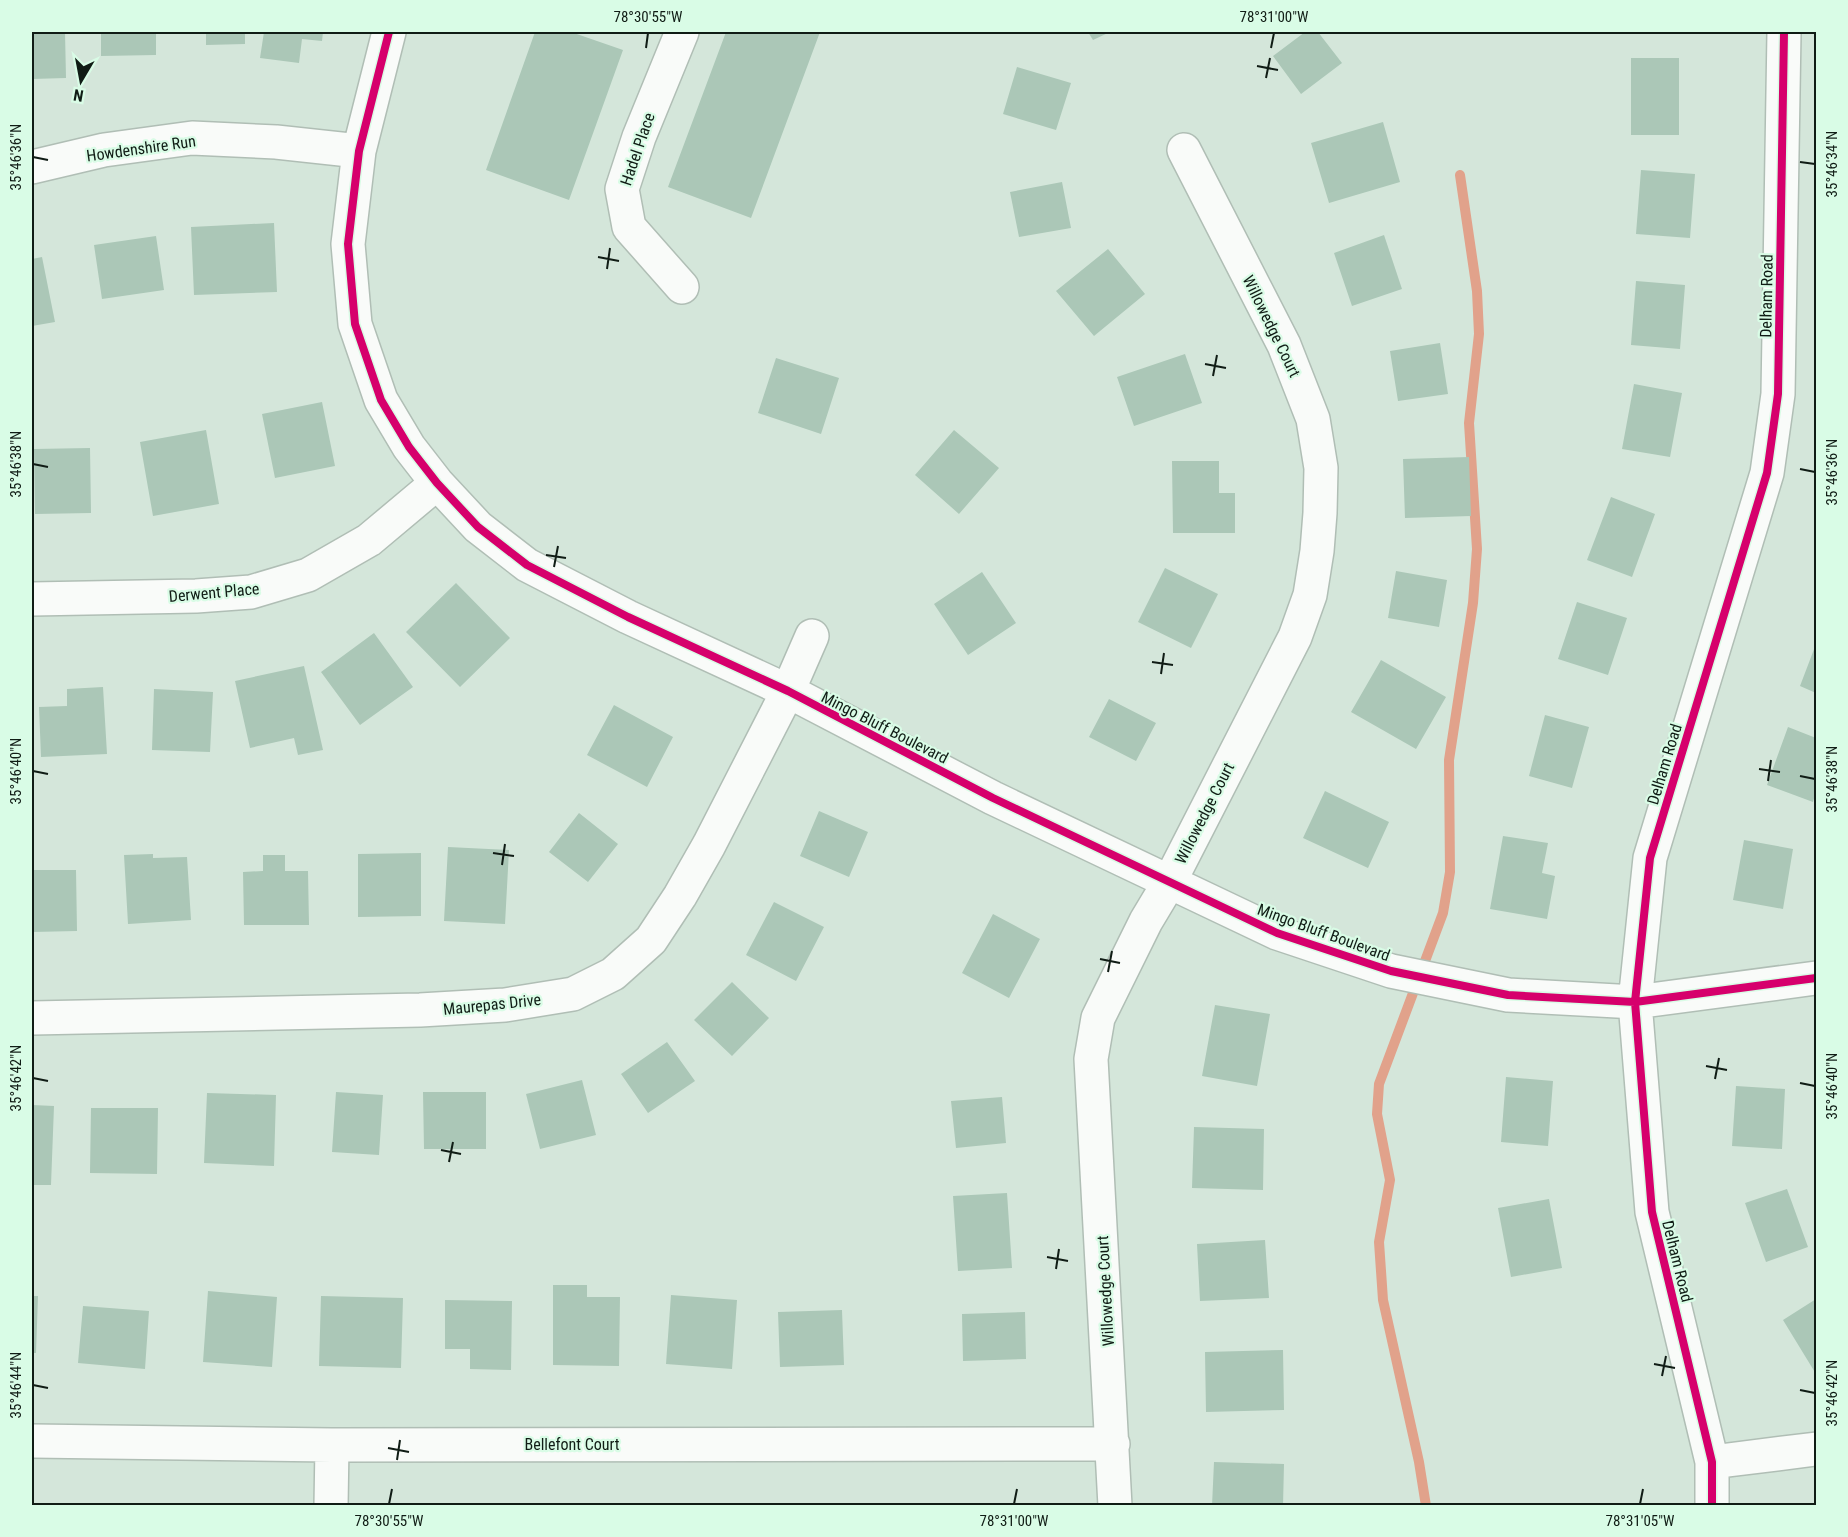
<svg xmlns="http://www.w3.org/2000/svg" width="1848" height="1537" viewBox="0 0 1848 1537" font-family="'Roboto Condensed',sans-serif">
<rect width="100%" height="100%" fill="#d4e6da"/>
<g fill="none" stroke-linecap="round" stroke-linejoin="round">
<path stroke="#e1a28b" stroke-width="10" d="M1426 1506 1419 1462 1383 1300 1379 1242 1390 1180 1377 1114 1379 1084 1443 913 1450 872 1449 760 1473 603 1477 549 1469 423 1479 334 1477 291 1460 175"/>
</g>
<path fill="#abc7b7" d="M32 32H65L66 78 32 79Z
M101 32H156V55L101 56Z
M206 32H245V44L206 45Z
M264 32H323L322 41 302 39 299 63 260 58Z
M535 32H571L623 50 569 200 486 170Z
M726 32H820L751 218 668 187Z
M1088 32H1110L1093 40Z
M1305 32H1318L1342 63 1301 94 1273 56Z
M1631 58H1679V135H1631Z
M1017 67 1071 83 1056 130 1003 114Z
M1383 122 1400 182 1329 203 1311 143Z
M1641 170 1695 174 1690 238 1636 234Z
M1062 182 1071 228 1019 237 1010 192Z
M274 223 277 292 194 295 191 227Z
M1384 235 1402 289 1352 306 1334 253Z
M156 236 164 290 102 299 94 245Z
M1108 249 1145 294 1094 336 1056 291Z
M42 257 55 322 32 326V259Z
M1636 281 1685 285 1680 349 1631 345Z
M1440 343 1448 394 1398 401 1390 351Z
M1185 354 1202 403 1134 426 1117 377Z
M776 358 839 378 821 434 758 413Z
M1634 384 1682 393 1670 457 1622 449Z
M322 402 335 466 275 478 262 414Z
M206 430 219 504 153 516 140 442Z
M954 430 999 468 959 514 915 475Z
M90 448 91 513 35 514 34 449Z
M1469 457 1471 516 1405 518 1403 459Z
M1172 461H1219V493H1235V533H1173Z
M1611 497 1655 514 1632 577 1587 560Z
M1165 568 1218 594 1191 648 1138 622Z
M1396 571 1447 580 1439 627 1388 618Z
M982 572 1016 623 968 655 934 604Z
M456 583 510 638 460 687 406 632Z
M1577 602 1627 618 1608 675 1558 659Z
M374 633 413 687 360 725 321 672Z
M1816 644V693L1800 686Z
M1381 660 1446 697 1416 749 1351 712Z
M304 666 323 750 298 755 294 738 250 748 235 681Z
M103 687 107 754 41 757 39 707 67 706V689Z
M154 689 213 692 210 752 152 750Z
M1109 699 1156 723 1136 761 1089 737Z
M614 705 673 737 647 787 587 755Z
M1545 715 1589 727 1572 788 1529 776Z
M1788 727 1816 738V791L1813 802 1767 785Z
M1325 791 1389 822 1368 868 1303 838Z
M819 811 868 832 849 877 800 856Z
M579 813 618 844 588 882 549 852Z
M1503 836 1548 843 1542 873 1555 876 1547 919 1490 909Z
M1744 840 1793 849 1783 909 1733 900Z
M448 847 509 850 505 924 444 921Z
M421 853V916L358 917V854Z
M153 854V858L187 857 191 920 128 924 124 855Z
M263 855H285V871H308L309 925H244L243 872 263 871Z
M32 870H76L77 931 32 932Z
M774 902 824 927 796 981 746 955Z
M993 914 1040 939 1009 998 962 973Z
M732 982 769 1018 732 1056 694 1020Z
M1215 1005 1270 1014 1257 1086 1202 1076Z
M667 1042 695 1081 648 1113 621 1074Z
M1506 1077 1553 1081 1548 1146 1501 1142Z
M582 1080 596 1135 540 1149 526 1094Z
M1736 1086 1785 1089 1782 1149 1732 1146Z
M336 1092 383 1095 379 1155 332 1152Z
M423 1092H486V1149H424Z
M207 1093 276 1095 274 1166 204 1163Z
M1002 1097 1006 1143 956 1148 951 1101Z
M32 1105 54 1106 51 1185H32Z
M91 1108H158L157 1174 90 1173Z
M1194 1127 1264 1129 1263 1190 1192 1188Z
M1787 1189 1808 1247 1766 1262 1745 1203Z
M1007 1193 1012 1268 958 1271 953 1196Z
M1549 1199 1562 1268 1511 1277 1498 1208Z
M1265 1240 1269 1298 1200 1301 1197 1244Z
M553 1285H587V1297H620L619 1366 553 1365Z
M208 1291 277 1297 272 1367 203 1362Z
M671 1295 737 1300 732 1369 666 1364Z
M32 1296H38L36 1353H32Z
M321 1296 403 1298 401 1368 319 1366Z
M1816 1299V1374L1783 1320Z
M445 1300 512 1301 511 1370 470 1369V1349H445Z
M83 1306 149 1311 145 1369 78 1363Z
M842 1310 844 1365 780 1367 778 1312Z
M1025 1312 1026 1359 963 1361 962 1314Z
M1283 1350 1284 1410 1206 1412 1205 1352Z
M1214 1462 1284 1464 1283 1506H1212Z"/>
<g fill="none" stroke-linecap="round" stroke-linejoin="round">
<g stroke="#b0beb5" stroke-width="36">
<path id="street" d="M389 32 359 151 348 244 355 324 381 400 409 447 437 483 478 527 527 565 628 617 788 691 993 798 1277 933 1391 971 1508 995 1635 1002 1816 978
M682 32 639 137 622 189 629 227 682 287
M32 167 104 150 192 138 276 142 359 151
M32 599 196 596 251 592 308 575 369 540 437 483
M32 1018 420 1010 505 1005 573 994 613 974 651 940 680 896 709 845 788 691 812 636
M32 1441 332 1445 1113 1444
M1712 1462 1816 1449
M331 1506 332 1445
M1115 1506 1091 1059 1098 1018 1146 921 1170 881 1295 637 1310 595 1317 551 1320 513 1321 468 1313 419 1284 345 1184 150
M1712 1506V1462L1652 1212 1635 1002 1650 858 1767 473 1778 394 1784 32"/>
</g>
<use href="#street" stroke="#f9fbf9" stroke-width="33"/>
<g stroke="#d9fce6" stroke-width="11">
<path id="cycleway" d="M389 32 359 151 348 244 355 324 381 400 409 447 437 483 478 527 527 565 628 617 788 691 993 798 1277 933 1391 971 1508 995 1635 1002 1816 978
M1712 1506V1462L1652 1212 1635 1002 1650 858 1767 473 1778 394 1784 32"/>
</g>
<use href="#cycleway" stroke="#d6006c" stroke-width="8"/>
</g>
<path fill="none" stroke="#101c15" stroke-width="2" d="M646 48 648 33M1271 48 1274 33M1257 66 1278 70M1266 78 1270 58M33 157 48 160M1800 162 1815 164M598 257 619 261M607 269 610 248M1205 364 1226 368M1213 376 1217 355M33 464 48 467M1800 469 1815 472M546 555 566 558M554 567 558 546M1152 662 1173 665M1161 674 1164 653M1759 769 1780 772M33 771 48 774M1800 776 1815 779M1768 781 1771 760M493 853 514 856M502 865 505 844M1100 959 1120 963M1108 972 1112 951M1706 1066 1727 1070M33 1078 48 1081M1715 1079 1719 1058M1800 1083 1815 1086M441 1150 461 1154M449 1162 453 1142M1047 1257 1068 1261M1056 1269 1059 1249M1654 1364 1675 1368M1662 1376 1666 1356M33 1385 48 1388M1800 1390 1815 1393M388 1448 409 1452M397 1460 400 1440M389 1504 392 1489M1014 1504 1017 1489M1640 1504 1643 1489"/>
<g text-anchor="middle" stroke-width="4.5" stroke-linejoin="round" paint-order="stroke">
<g font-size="16" fill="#101c15" stroke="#d9fce6">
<text transform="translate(141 148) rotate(-8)" y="6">Howdenshire Run</text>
<text transform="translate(637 149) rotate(-71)" y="6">Hadel Place</text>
<text transform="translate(1766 296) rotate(-89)" y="6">Delham Road</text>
<text transform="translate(1272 326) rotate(64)" y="6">Willowedge Court</text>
<text transform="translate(214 592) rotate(-5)" y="6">Derwent Place</text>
<text transform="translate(885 727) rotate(27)" y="6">Mingo Bluff Boulevard</text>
<text transform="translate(1664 764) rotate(-73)" y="6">Delham Road</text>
<text transform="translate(1204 813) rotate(-63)" y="6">Willowedge Court</text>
<text transform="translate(1324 932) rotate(20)" y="6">Mingo Bluff Boulevard</text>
<text transform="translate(492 1004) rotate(-6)" y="6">Maurepas Drive</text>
<text transform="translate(1678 1261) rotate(76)" y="6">Delham Road</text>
<text transform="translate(1105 1291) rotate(-93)" y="6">Willowedge Court</text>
<text x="572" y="1450">Bellefont Court</text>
</g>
</g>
<rect width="1848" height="1537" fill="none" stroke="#d9fce6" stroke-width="66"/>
<g transform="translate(81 81) rotate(190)" stroke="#d9fce6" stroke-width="4.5" paint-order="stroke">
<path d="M0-4.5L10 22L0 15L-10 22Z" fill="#101c15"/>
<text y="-9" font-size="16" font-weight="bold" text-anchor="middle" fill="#101c15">N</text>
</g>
<rect x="33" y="33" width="1782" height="1471" fill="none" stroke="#101c15" stroke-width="2"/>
<g font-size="15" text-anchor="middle" fill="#101c15">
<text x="648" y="22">78°30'55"W</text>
<text x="1274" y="22">78°31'00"W</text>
<text transform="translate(16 157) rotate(-90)" y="5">35°46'36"N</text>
<text transform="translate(1832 164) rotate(-90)" y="5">35°46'34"N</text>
<text transform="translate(16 464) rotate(-90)" y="5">35°46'38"N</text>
<text transform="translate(1832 472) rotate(-90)" y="5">35°46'36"N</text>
<text transform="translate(16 771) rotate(-90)" y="5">35°46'40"N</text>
<text transform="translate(1832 779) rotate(-90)" y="5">35°46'38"N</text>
<text transform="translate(16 1078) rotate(-90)" y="5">35°46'42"N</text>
<text transform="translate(1832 1086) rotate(-90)" y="5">35°46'40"N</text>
<text transform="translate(16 1385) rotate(-90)" y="5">35°46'44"N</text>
<text transform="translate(1832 1393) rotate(-90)" y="5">35°46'42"N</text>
<text x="389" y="1526">78°30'55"W</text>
<text x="1014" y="1526">78°31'00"W</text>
<text x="1640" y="1526">78°31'05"W</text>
</g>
</svg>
